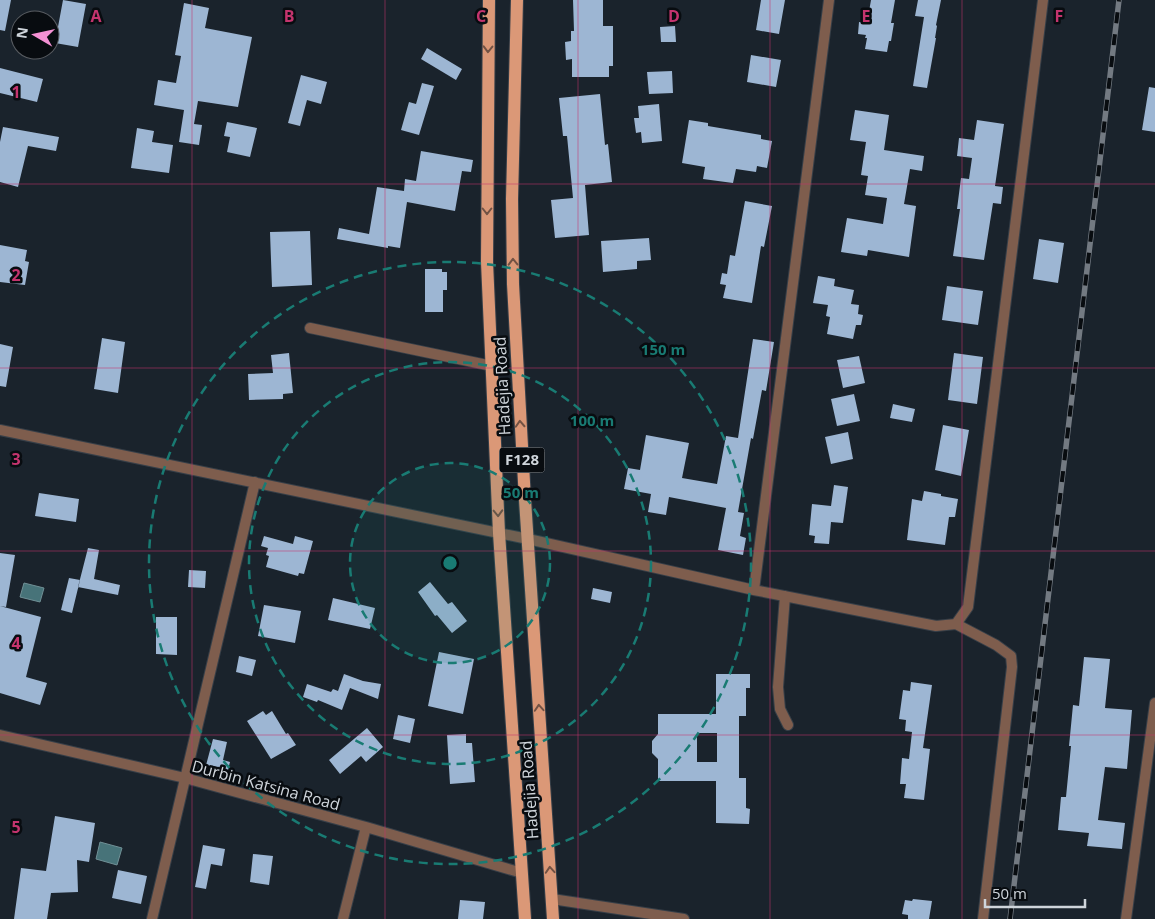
<svg xmlns="http://www.w3.org/2000/svg" width="1155" height="919" viewBox="0 0 1155 919" font-family="'Open Sans',sans-serif">
<rect width="100%" height="100%" fill="#1a232c"/>
<path fill="#477379" stroke="#709096" d="M24 583 44 588 40 602 20 597Z
M100 842 122 848 117 865 96 859Z"/>
<path fill="#9db6d3" fill-rule="evenodd" d="M0 0H11L5 31 0 30Z
M63 0 86 4 78 47 55 43Z
M573 0H603V26H613V66H609V77H572V59L566 60 565 42 571 41V31H574Z
M761 0H785L779 34 756 30Z
M871 0H895L891 23H894L891 41H889L887 52 865 49 867 38H865L866 35 858 34 859 22 867 23Z
M918 0H941L936 25 937 26 935 38H936L927 88 913 86 924 17 915 16Z
M184 3 209 8 205 28 252 37 238 107 198 101 194 124 202 125 199 145 179 142 184 110 154 105 158 80 176 83 181 56 175 55Z
M675 26 676 42H661L660 27Z
M427 48 462 69 456 80 421 59Z
M751 55 781 60 776 87 747 82Z
M0 68 43 79 37 102 0 93Z
M672 71 673 93 649 94 647 72Z
M301 75 327 82 321 104 307 100 300 126 288 123Z
M422 83 434 86 419 135 401 130 409 102 416 104Z
M1149 87 1155 88V132L1142 130Z
M600 94 605 145 608 144 612 182 585 185 589 235 555 238 551 200 573 198 567 136H563L559 98Z
M659 104 662 141 642 143 641 132 636 133 634 118H639L638 106Z
M855 110 889 115 884 150 924 156 922 171 910 169 904 204 916 206 909 257 868 250 867 256 841 252 847 218 883 224 887 198 865 195 868 176 861 175 866 142 850 140Z
M689 120 708 123V126L761 135V139L772 141 767 168 757 166 756 172 736 169 733 183 703 179 705 167 682 163Z
M977 120 1004 124 995 186 1003 187 1001 204 993 203 984 260 953 256 960 209H957L961 178 969 179 972 158 957 156 959 138 974 140Z
M227 122 257 128 250 157 227 152 230 137 224 136Z
M3 127 59 137 56 151 28 146 18 187 0 182V142Z
M137 128 154 131 152 142 173 145 169 173 131 168Z
M421 151 473 160 471 172 462 171 455 211 407 202 400 248 388 246V248L337 239 339 228 369 234 377 187 404 191 405 179 416 181Z
M745 201 772 206 764 247 761 246 752 303 723 298 726 285 720 284 722 273 727 274 730 255 735 256Z
M310 231 312 285 272 287 270 232Z
M649 238 651 260 637 261V269L603 272 601 241Z
M1039 239 1064 243 1058 283 1033 279Z
M0 245 27 250 25 261 29 262 25 285 0 282Z
M425 269H442V272H447V290H443V312H425Z
M818 276 835 279 834 286 854 290 851 304 859 305 858 314 863 315 861 325H856L853 339 827 334 830 317 826 316 828 305 813 303Z
M947 286 983 291 978 325 942 320Z
M102 338 125 342 118 393 94 389Z
M753 339 774 342 766 391 762 390 753 439 751 438 738 512 744 513 740 536 746 538 743 555 718 550 726 508 669 497 666 515 648 512 651 494 624 489 628 468 640 470 646 435 689 443 682 478 717 484 726 436 738 438Z
M0 344 13 347 6 387 0 386Z
M289 353 293 393 283 394V399L249 400 248 374 273 373 271 355Z
M954 353 983 357 977 404 948 400Z
M859 356 865 383 843 388 837 360Z
M854 394 860 421 837 426 831 399Z
M893 404 915 409 912 422 890 418Z
M943 425 969 430 961 476 935 470Z
M848 432 853 459 831 464 825 437Z
M834 485 848 487 843 523 831 522 829 544 814 543 815 536 809 535 812 504 831 506Z
M924 491 941 494V496L958 499 955 517H949L945 545 907 540 912 499 922 501Z
M39 493 79 499 76 522 35 516Z
M264 536 293 544 295 536 313 541 304 574 299 573 298 576 266 567 269 556 266 555 268 548 261 546Z
M88 548 99 550 94 579 120 585 118 595 78 587Z
M0 553 15 555 6 607 0 606Z
M189 570 206 571 205 588 188 587Z
M69 578 80 580 72 613 61 610Z
M430 582 448 604 452 602 467 621 452 633 437 615 435 616 418 592Z
M593 588 612 592 610 603 591 599Z
M333 598 375 608 370 629 328 620Z
M264 605 301 611 295 643 258 636Z
M0 606 41 617 26 677 47 683 40 705 0 693Z
M156 617H177V655L156 654Z
M439 652 474 659 463 714 428 706Z
M239 656 256 660 252 676 236 672Z
M1084 657 1110 659 1105 708 1132 710 1127 769 1105 767 1098 820 1125 823 1122 849 1087 846 1089 833 1058 830 1061 797H1066L1071 746H1069L1073 705 1079 706Z
M344 674 363 681 381 684 378 699 350 688 342 710 318 700 317 702 303 697 307 684 331 692 333 689 338 691Z
M716 674H750V688H746V716H739V778H746V808L750 809 749 824 716 823V781H658V759L652 753V741L658 734V714H716ZM697 733H717V762H697Z
M911 682 932 685 923 748 930 749 924 800 904 798 906 784H900L902 758 909 759 912 732 905 731 906 720 899 719 903 690 910 691Z
M263 711 266 715 272 711 286 734 288 733 296 745 271 759 247 721Z
M398 715 415 719 410 743 393 739Z
M367 728 383 747 366 762 361 756 340 774 329 760Z
M466 734V743H472L475 782 450 784 447 735Z
M213 739 227 742 223 760 230 762 227 774 205 769Z
M55 816 95 823 89 862 77 860 78 892 51 893 47 919H14L21 868 46 871Z
M203 845 225 849 222 866 211 864 206 889 195 887Z
M253 854 273 856 269 885 250 882Z
M118 870 147 876 141 904 112 898Z
M913 899 932 901 929 919H908V915L902 914 905 900 912 901Z
M460 900 485 902 483 919H458Z"/>
<g fill="none" stroke-linecap="round" stroke-linejoin="round">
<g stroke="#373f48" stroke-width="12">
<path id="street" d="M310 328 492 366
M0 430 528 539 754 590 936 626 956 624 968 607 1043 0
M754 590 829 0
M785 596 778 687 780 709 788 725
M956 624 996 645 1011 656 1012 667 983 919
M0 735 185 778 366 827 522 873
M552 899 684 919
M152 919 255 482
M343 919 366 827
M1126 919 1155 703"/>
</g>
<g stroke="#373f48" stroke-width="14">
<path id="primary" d="M489 0 487 262 499 533 525 919
M517 0 512 199 513 284 525 500 553 919"/>
</g>
<use href="#street" stroke="#7e5d4d" stroke-width="10"/>
<use href="#primary" stroke="#db9877" stroke-width="12"/>
<g stroke="#737a82" stroke-width="5.5">
<path id="rail" d="M1010 919 1119 0"/>
</g>
<use href="#rail" stroke="#080c10" stroke-width="4" stroke-dasharray="11" stroke-linecap="butt"/>
</g>
<defs><path id="oneway-chevron" d="M-2-3.5L2.5 0L-2 3.5" fill="none" stroke-width="1.6" stroke-linecap="round" stroke-linejoin="round" transform="scale(1.25)"/></defs>
<g stroke="#725244">
<use href="#oneway-chevron" transform="translate(488 49) rotate(91)"/>
<use href="#oneway-chevron" transform="translate(487 211) rotate(90)"/>
<use href="#oneway-chevron" transform="translate(513 262) rotate(-91)"/>
<use href="#oneway-chevron" transform="translate(520 424) rotate(-93)"/>
<use href="#oneway-chevron" transform="translate(498 513) rotate(88)"/>
<use href="#oneway-chevron" transform="translate(539 708) rotate(-94)"/>
<use href="#oneway-chevron" transform="translate(550 870) rotate(-94)"/>
</g>
<path fill="none" stroke="#c4346e" stroke-width="1" stroke-opacity="0.55" d="M192 0V919M385 0V919M578 0V919M770 0V919M962 0V919M0 184H1155M0 368H1155M0 551H1155M0 735H1155"/>
<circle cx="450" cy="563" r="100" fill="#197b73" fill-opacity=".12"/>
<g fill="none" stroke="#197b73" stroke-width="2.5" stroke-dasharray="9 6">
<circle cx="450" cy="563" r="100"/>
<circle cx="450" cy="563" r="201"/>
<circle cx="450" cy="563" r="301"/>
</g>
<g text-anchor="middle" stroke-width="5" stroke-linejoin="round" paint-order="stroke">
<rect fill="#080c10" stroke="#93999e" stroke-width="1" x="499.5" y="447.5" width="45" height="25" rx="4"/>
<g font-size="15" font-weight="bold" fill="#cfd5db">
<text x="522" y="465">F128</text>
</g>
<g font-size="16" fill="#cfd5db" stroke="#080c10">
<text transform="translate(502 386) rotate(-93)" y="6">Hadejia Road</text>
<text transform="translate(266 785) rotate(15)" y="6">Durbin Katsina Road</text>
<text transform="translate(529 790) rotate(-94)" y="6">Hadejia Road</text>
</g>
</g>
<g font-size="16" text-anchor="middle" font-weight="bold" fill="#c4346e" stroke="#080c10" stroke-width="5" stroke-linejoin="round" paint-order="stroke">
<text x="96" y="22">A</text>
<text x="289" y="22">B</text>
<text x="481" y="22">C</text>
<text x="674" y="22">D</text>
<text x="866" y="22">E</text>
<text x="1059" y="22">F</text>
<text x="16" y="98">1</text>
<text x="16" y="281">2</text>
<text x="16" y="465">3</text>
<text x="16" y="649">4</text>
<text x="16" y="833">5</text>
</g>
<circle cx="450" cy="563" r="8" fill="#197b73" stroke="#080c10" stroke-width="2.5"/>
<g font-size="15" text-anchor="middle" font-weight="bold" fill="#197b73" stroke="#080c10" stroke-width="5" stroke-linejoin="round" paint-order="stroke">
<text x="663" y="355">150 m</text>
<text x="592" y="426">100 m</text>
<text x="521" y="498">50 m</text>
</g>
<g transform="translate(35 35) rotate(279)"><circle r="24" fill="#080c10" stroke="#585c61"/>
<path d="M0-4L9 19L0 12L-9 19Z" fill="#f491d4"/>
<text y="-8" font-size="14" font-weight="bold" text-anchor="middle" fill="#cfd5db">N</text>
</g>
<path d="M985 899v8h100v-8" fill="none" stroke="#cfd5db" stroke-width="2.5"/>
<text x="992" y="899" font-size="15" fill="#cfd5db" stroke="#080c10" stroke-width="4" paint-order="stroke">50 m</text>
</svg>
